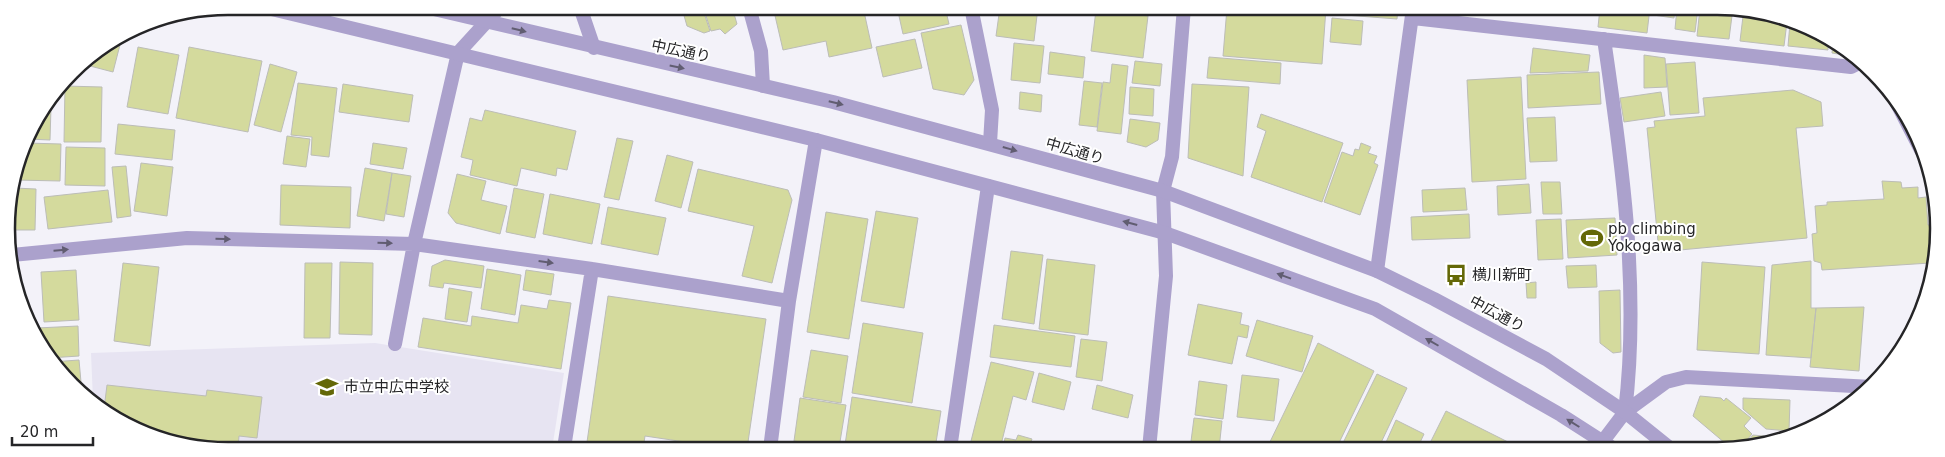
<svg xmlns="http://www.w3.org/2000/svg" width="1945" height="457" viewBox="0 0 1945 457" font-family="'DejaVu Sans','Noto Sans JP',sans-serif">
<rect width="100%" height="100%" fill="#f3f2f9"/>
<path fill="#e7e4f2" d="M375 343 564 373 552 449H199L117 421 93 400 91 353Z"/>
<path fill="#d4da9d" stroke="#bcbdb7" d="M651 7H665L666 11 654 15Z
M702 7 710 31 704 33 687 26 683 12Z
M707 7H732L737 24 725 34 720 29 711 31 706 16 709 15Z
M773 7H863L872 48 829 57 826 41 783 50Z
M897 7H945L949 24 903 34Z
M1000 7H1038L1034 41 996 36Z
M1227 8H1326L1322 64 1223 56Z
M1332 8H1398L1397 19 1332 14Z
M1600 8H1650L1647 33 1598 27Z
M1653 8H1675L1674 18 1653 15Z
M1677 8H1698L1695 32 1675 29Z
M1700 8H1733L1729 39 1697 36Z
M1744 8 1787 22 1784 46 1740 41Z
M1096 10 1148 16 1143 58 1091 51Z
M1332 18 1363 21 1361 45 1330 42Z
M1790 23 1828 36V50L1788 46Z
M961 25 974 80 964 95 933 89 921 33Z
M122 37 113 72 90 66 93 54Z
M915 39 922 68 883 77 876 47Z
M1833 41 1846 52 1844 55 1832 53Z
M1014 43 1044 46 1040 83 1011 80Z
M138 47 179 55 168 114 127 107Z
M189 47 262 61 248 132 176 118Z
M1533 48 1590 55 1588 71 1530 73Z
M1050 52 1085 57 1083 78 1048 74Z
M1644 55 1665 58 1667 87 1644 88Z
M1209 57 1281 63 1280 84 1207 78Z
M1135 61 1162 64 1160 86 1132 83Z
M1695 62 1699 113 1670 115 1666 64Z
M270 64 297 72 281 132 254 125Z
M1112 64 1128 66 1121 134 1097 131 1103 82 1110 83Z
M1599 72 1601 104 1528 108 1527 75Z
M1521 77 1526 179 1472 182 1467 80Z
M1084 81 1102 83 1097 127 1079 125Z
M298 83 337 88 329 157 311 155 312 137 291 135Z
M343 84 413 95 409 122 339 112Z
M1192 84 1249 87 1243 176 1188 158Z
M65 86 102 87 101 142H64Z
M1130 87 1154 89 1153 116 1129 114Z
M1793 90 1821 102 1823 126 1796 128 1807 238 1659 252 1647 128 1655 127 1654 121 1705 116 1703 98Z
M1020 92 1042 95 1041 112 1019 109Z
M1661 92 1665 116 1624 122 1620 98Z
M47 107H51L50 140 27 139 29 130Z
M485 110 576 131 567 170 557 168 556 176 521 168 517 186 470 175 473 160 461 157 470 118 482 121Z
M1261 114 1343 143 1322 202 1251 177 1266 131 1257 127Z
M1555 117 1557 161 1530 162 1527 118Z
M1130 119 1160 123 1158 140 1146 147 1127 142Z
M118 124 175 130 172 160 115 154Z
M287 136 310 139 306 167 283 164Z
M617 138 633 141 619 200 604 197Z
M26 143 61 144 60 181 16 180Z
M373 143 407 148 403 169 370 164Z
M1361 143 1371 147 1368 153 1377 156 1374 163 1378 165 1360 215 1324 202 1342 152 1353 156 1355 149 1359 150Z
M66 147 105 148V186L65 185Z
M667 155 693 162 681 208 655 201Z
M141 163 173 167 167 216 134 211Z
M126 166 131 216 117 218 112 167Z
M365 168 392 173 384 221 357 216Z
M698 169 788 190 792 200 772 283 742 276 754 226 688 211Z
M392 173 411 176 404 217 386 214Z
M457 174 486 181 481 200 507 206 500 234 456 223 448 213Z
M1882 181 1901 182 1902 188 1918 187V198L1926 197 1928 225H1933L1935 253 1930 256V263L1822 270 1821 263 1814 261 1812 234 1817 233 1815 206 1827 205V202L1884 199Z
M1541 182H1560L1562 214H1543Z
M1529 184 1531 213 1498 215 1497 186Z
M281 185 351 187 350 228 280 225Z
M14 188 36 189 35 230H9V205Z
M514 188 544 194 535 238 506 232Z
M1465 188 1467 210 1423 212 1422 190Z
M108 190 112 222 48 229 44 197Z
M550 194 600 204 592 244 543 234Z
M608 207 666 218 658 255 601 244Z
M876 211 918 218 904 308 861 301Z
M826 212 868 219 849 339 807 332Z
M1469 214 1470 238 1412 240 1411 217Z
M1615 218 1617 255 1568 258 1566 220Z
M1561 219 1563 259 1538 260 1536 220Z
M1011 251 1043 255 1034 324 1002 319Z
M1047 259 1095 265 1088 335 1039 329Z
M445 260 484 266 481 288 444 283 443 288 429 286 432 266Z
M1811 261V308H1816L1811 358 1766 355 1772 265Z
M340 262 373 263 372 335 339 334Z
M1702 262 1765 267 1759 354 1697 350Z
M123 263 159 267 150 346 114 341Z
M305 263H332L330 338H304Z
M1596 265 1597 287 1568 288 1566 266Z
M487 269 521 275 515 315 481 309Z
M76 270 79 320 44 322 41 272Z
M526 270 554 274 551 295 523 290Z
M1536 282V298H1527L1526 283Z
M449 288 472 292 467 322 445 319Z
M1620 290 1621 352 1613 353 1600 343 1599 291Z
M608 296 766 319 747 449H732L645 436 643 449H586Z
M549 300 571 303 561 369 418 347 423 318 471 326 472 316 518 323 521 305 547 309Z
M1198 304 1242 313 1240 324 1249 326 1247 338 1238 336 1232 364 1188 355Z
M1864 307 1859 371 1810 367 1816 308Z
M1257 320 1313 336 1302 372 1246 356Z
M863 323 923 333 912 403 852 393Z
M994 325 1075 336 1071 367 990 357Z
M78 326 79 356 49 358 38 336 37 328Z
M1081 339 1107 342 1102 381 1076 377Z
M1318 343 1374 371 1336 449H1269L1267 448Z
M811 350 848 356 841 403 803 397Z
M79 360 81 382H73L51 362Z
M991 362 1034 372 1026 400 1013 396 1000 449H969Z
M1039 373 1071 382 1064 410 1032 402Z
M1377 374 1407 388 1378 449H1340Z
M1242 375 1279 379 1274 421 1237 417Z
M1199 381 1227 385 1223 419 1195 415Z
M107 385 206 396 207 390 262 397 257 438 239 436 238 449H199L117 421 104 409Z
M1097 385 1133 395 1128 418 1092 409Z
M1700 396 1721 398 1724 401 1726 398 1751 418 1744 426 1752 434 1740 449H1732L1693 416Z
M852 397 941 411 935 449H866L845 445Z
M800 398 846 405 839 448 794 441Z
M1743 398 1790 400 1789 431 1766 429 1743 409Z
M1446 411 1510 443 1507 449H1427Z
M1194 418 1222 421 1219 449H1190Z
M1396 420 1424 434 1417 449H1383Z
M1018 435 1032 439 1030 444 1049 449H1003L1005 438 1016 440Z
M1753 435 1764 436 1761 444 1741 449Z"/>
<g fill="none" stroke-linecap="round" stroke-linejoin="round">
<path stroke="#aba1cc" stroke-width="14" d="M580 7 594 48
M749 7 761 51 763 86
M971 7 992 110 990 143
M1413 18 1851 67 1859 63
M1604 39C1622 161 1640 289 1625 412
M1891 92 1921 150
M12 255 187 238 414 244 592 269 789 301
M1377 271 1413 8
M395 344 414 244 458 53 500 7
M564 448 592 269
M770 449 789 301 816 140
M950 449 988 186
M1149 449 1166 276 1163 191 1172 157 1184 7
M1597 449 1625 412 1666 382 1686 377 1872 387"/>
<path stroke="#aba1cc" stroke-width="14" d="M259 6 816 140 1165 233 1375 309 1561 415 1614 449
M421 6 833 102 1163 191 1377 271 1434 299 1546 359 1625 412 1671 449"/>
</g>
<defs><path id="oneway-solid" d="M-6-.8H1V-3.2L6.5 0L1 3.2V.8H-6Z" transform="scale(1.25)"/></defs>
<g fill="#615d71">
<use href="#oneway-solid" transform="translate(519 30) rotate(14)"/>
<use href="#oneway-solid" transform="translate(677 67) rotate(12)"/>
<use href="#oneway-solid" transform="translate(836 103) rotate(14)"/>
<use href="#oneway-solid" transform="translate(1010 149) rotate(16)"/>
<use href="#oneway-solid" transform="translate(1130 223) rotate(-165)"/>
<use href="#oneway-solid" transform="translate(223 239) rotate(2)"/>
<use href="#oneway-solid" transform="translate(385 243) rotate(2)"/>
<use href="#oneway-solid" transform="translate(61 250) rotate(-5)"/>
<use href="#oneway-solid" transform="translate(546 262) rotate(8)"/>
<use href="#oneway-solid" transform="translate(1284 276) rotate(-160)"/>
<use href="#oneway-solid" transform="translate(1432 342) rotate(-150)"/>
<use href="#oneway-solid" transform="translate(1573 423) rotate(-148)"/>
</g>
<defs>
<g id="stadium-bare" transform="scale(1.725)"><path d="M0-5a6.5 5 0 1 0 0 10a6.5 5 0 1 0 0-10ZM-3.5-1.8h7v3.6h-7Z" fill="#646807" stroke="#fff" stroke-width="2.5" paint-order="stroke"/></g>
<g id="bus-bare" transform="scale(1.725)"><path d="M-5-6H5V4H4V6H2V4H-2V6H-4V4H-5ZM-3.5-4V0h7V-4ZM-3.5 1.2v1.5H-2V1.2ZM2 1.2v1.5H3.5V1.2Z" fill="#646807" stroke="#fff" stroke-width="2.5" paint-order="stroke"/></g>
<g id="school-bare" transform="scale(1.725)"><path d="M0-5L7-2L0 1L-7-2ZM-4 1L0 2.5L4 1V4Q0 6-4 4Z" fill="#646807" stroke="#fff" stroke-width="2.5" paint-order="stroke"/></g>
</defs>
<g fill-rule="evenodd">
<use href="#stadium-bare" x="1592" y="238"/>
<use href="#bus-bare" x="1456" y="275"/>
<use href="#school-bare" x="327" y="387"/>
</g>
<g text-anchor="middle" stroke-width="4" stroke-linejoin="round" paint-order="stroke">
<g font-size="15" fill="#252527" stroke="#fff">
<text transform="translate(681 51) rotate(12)" y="5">中広通り</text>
<text transform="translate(1075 151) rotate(16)" y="5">中広通り</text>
<text transform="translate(1497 314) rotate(28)" y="5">中広通り</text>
</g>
<g font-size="15" fill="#252527" stroke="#fff" text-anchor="start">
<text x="1608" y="234">pb climbing<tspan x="1608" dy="17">Yokogawa</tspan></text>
<text x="1472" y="280">横川新町</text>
<text x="344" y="392">市立中広中学校</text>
</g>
</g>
<path d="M0 0H1945V457H0ZM228 15H1717A213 213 0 0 1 1930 228V229A213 213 0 0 1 1717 442H228A213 213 0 0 1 15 229V228A213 213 0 0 1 228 15Z" fill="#fff" fill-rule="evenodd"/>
<path fill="none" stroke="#252527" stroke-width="2.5" d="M228 15H1717A213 213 0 0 1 1930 228V229A213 213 0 0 1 1717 442H228A213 213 0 0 1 15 229V228A213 213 0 0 1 228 15Z"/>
<path d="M12 437v8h81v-8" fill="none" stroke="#252527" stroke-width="2.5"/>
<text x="20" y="437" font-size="15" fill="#252527" stroke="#ffffff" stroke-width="4" paint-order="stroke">20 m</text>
</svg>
